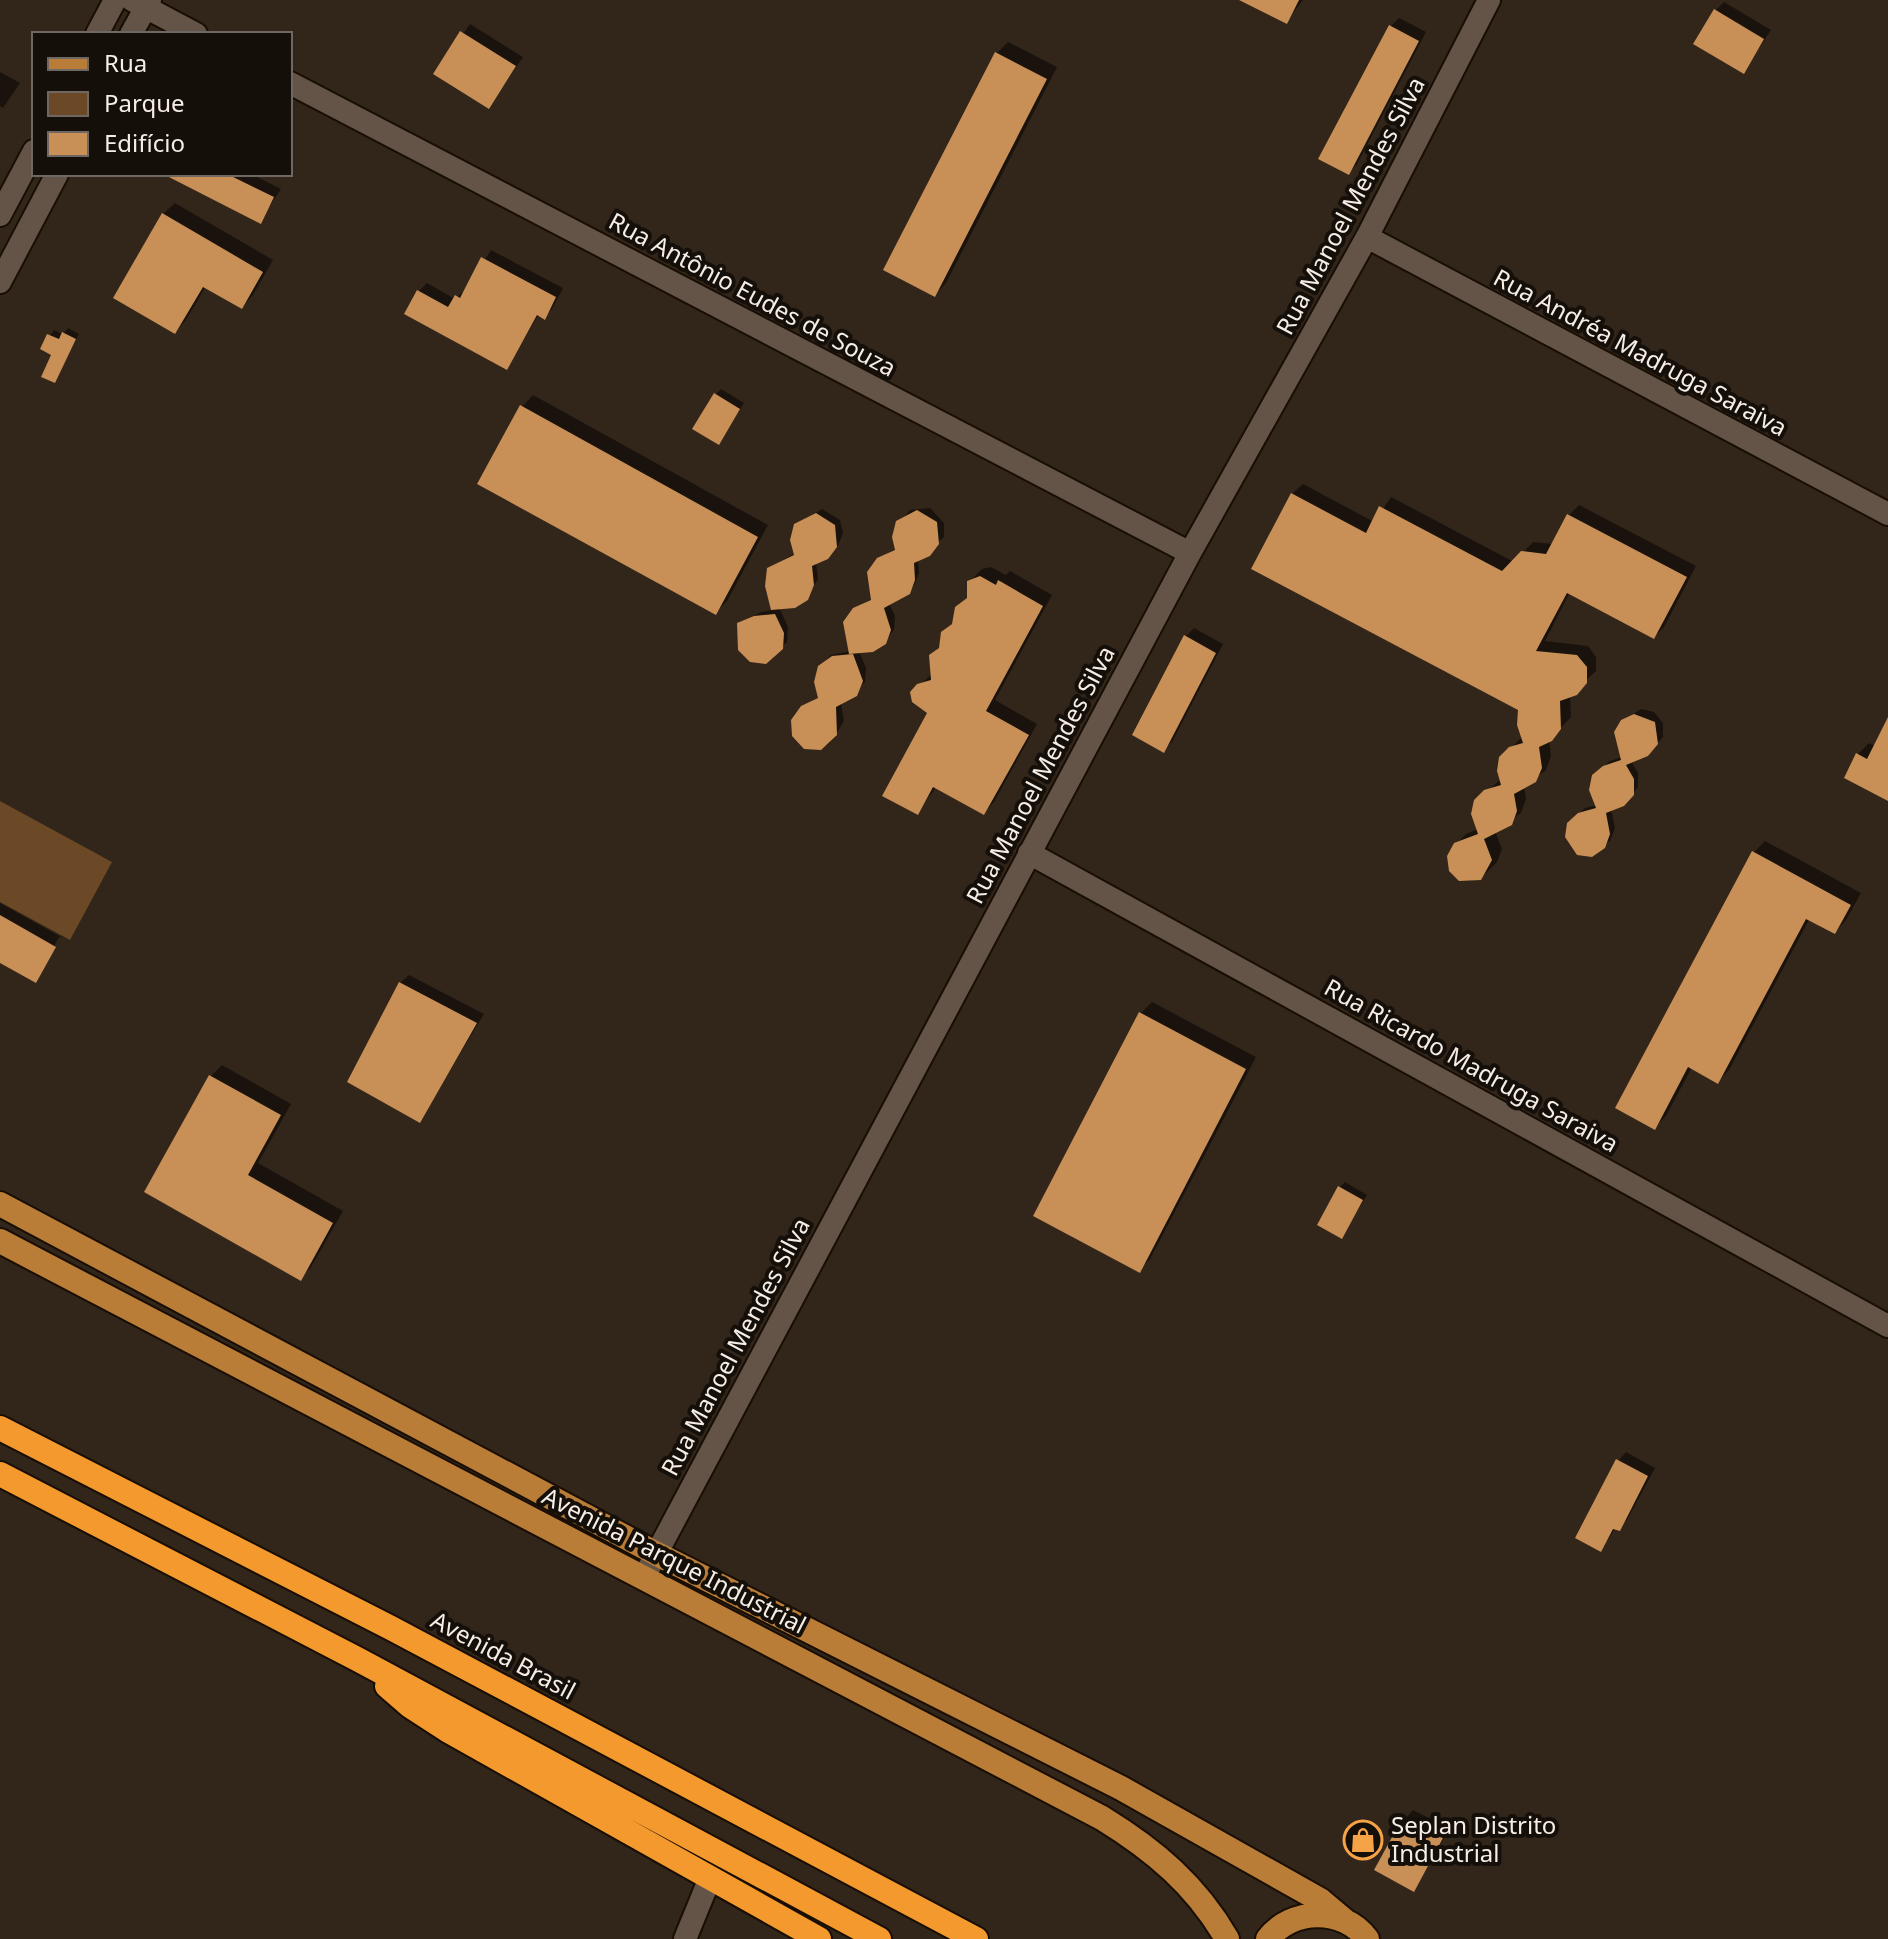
<svg xmlns="http://www.w3.org/2000/svg" width="1888" height="1939" viewBox="0 0 1888 1939" font-family="'Noto Sans',sans-serif">
<rect width="100%" height="100%" fill="#322519"/>
<path fill="#6b4826" d="M0 801 112 862 70 940 0 902Z"/>
<path fill="#0007" d="M1243 0H1303L1286 22Z
M1724 2 1771 30 1743 72 1716 10Z
M1399 18 1426 32 1357 164 1348 173 1321 158 1391 26Z
M470 24 523 57 489 107 436 73Z
M1008 42 1057 67 946 283 935 295 886 269 997 53Z
M0 72 20 83 3 108 0 106Z
M184 174H251L281 189 260 221Z
M175 203 273 260 253 295 242 307 206 286 186 320 175 332 163 214Z
M491 250 563 288 552 309 544 317 539 314 507 368 419 291 427 283 455 299 466 289Z
M68 328 79 334 54 381V354L42 348 54 330 63 334Z
M721 389 744 403 718 443 716 394Z
M533 395 768 525 727 601 716 612 522 407Z
M1303 484 1374 522 1391 497 1514 562 1533 542 1553 544 1569 515 1579 505 1696 566 1664 627 1654 637 1570 592 1545 641 1588 646 1596 657V671L1570 695 1571 717 1549 740 1551 756 1546 770 1524 786 1526 799 1521 813 1495 831 1502 849 1497 862 1486 873 1467 881 1455 845 1466 834 1478 829 1476 801 1501 779V758L1522 737 1520 709 1292 494Z
M930 508 944 523V537L918 559 919 573 914 586 889 603 895 616 894 630 885 641 859 651 866 668 865 682 841 703 844 721 833 739 827 745 813 749 802 708 820 696 825 661 831 655 851 651 854 609 873 598 878 559 897 548 895 529 910 510Z
M822 509 840 520 843 533 838 546 816 561 818 579 807 597 779 607 788 627 787 642 766 662 739 624 761 612 773 610 767 586 768 569 795 553 796 525Z
M991 567 1006 575 1010 571 1052 595 995 700 1037 724 994 802 984 813 937 786 917 813 929 712 912 692 933 673 931 656 941 646 942 633 955 621 957 608 969 596 971 580 982 569Z
M1194 628 1223 644 1172 742 1163 750 1186 636Z
M1641 709 1654 712 1663 723V737L1653 748 1631 761 1638 773V787L1629 798 1611 809 1615 828 1610 841 1585 855 1569 843V824L1585 808 1597 805 1594 776 1610 761 1622 757 1624 721Z
M1888 722V798L1858 754 1869 743 1875 746Z
M1765 841 1861 893 1846 920 1835 932 1810 918 1729 1070 1718 1081 1692 1067 1666 1116 1655 1127 1754 852Z
M0 903 63 938 59 937 36 980 0 960Z
M409 975 484 1014 420 1120 400 983Z
M1152 1002 1256 1057 1150 1259 1139 1270 1141 1013Z
M222 1065 291 1104 258 1163 343 1211 311 1267 300 1278 146 1192 211 1076Z
M1345 1182 1367 1195 1342 1236 1340 1187Z
M1626 1452 1655 1468 1627 1520 1616 1528 1601 1549 1618 1461Z
M1413 1810 1450 1829 1413 1889 1405 1819Z"/>
<path fill="#c88f56" d="M1239 0H1299L1287 24Z
M1714 9 1764 39 1744 74 1693 44Z
M1389 25 1419 41 1349 175 1318 159Z
M460 31 516 66 489 109 433 74Z
M995 52 1047 79 935 297 883 270Z
M163 174H227L274 197 261 224Z
M162 213 263 272 242 309 203 287 175 334 113 298Z
M481 257 556 297 545 320 537 315 507 370 404 314 417 290 448 307 455 295 460 298Z
M62 332 76 339 55 383 41 377 51 355 40 349 47 334 59 339Z
M714 393 740 409 719 445 692 429Z
M520 405 758 537 716 615 477 484Z
M1291 493 1366 533 1379 506 1502 571 1521 551 1546 554 1567 514 1687 577 1654 639 1567 593 1536 651 1577 655 1587 667V683L1577 695 1560 701 1561 729 1552 741 1539 747 1542 768 1536 782 1514 794 1517 811 1512 825 1484 839 1492 860 1481 880 1459 881 1449 871 1447 856 1454 843 1478 834 1471 814 1474 800 1484 790 1501 785 1497 771 1499 757 1509 747 1523 743 1517 725 1518 710 1251 569Z
M917 510 937 522 939 544 930 556 914 563 915 580 910 594 884 608 891 630 886 644 873 652 849 654 843 622 853 608 871 600 867 572 877 558 895 550 892 537 896 521Z
M816 513 835 525 837 547 828 559 812 566 814 585 808 600 795 608 771 610 765 586 767 568 794 555 790 540 794 524Z
M980 576 996 585 998 580 1043 606 986 711 1029 735 984 815 933 787 918 815 882 796 927 713 912 702 910 692 917 684 931 680 929 655 939 648 941 632 952 624 955 607 967 598V581Z
M775 614 784 633 783 649 766 664 750 662 738 650 737 623 754 616Z
M1184 635 1216 653 1164 753 1132 735Z
M853 654 863 681 857 696 836 707 837 735 821 750 804 749 792 736 791 720 801 706 818 698 814 682 818 666 832 656Z
M1634 714 1655 722 1658 744 1648 756 1626 765 1634 779V795L1624 806 1606 813 1610 834 1605 848 1592 857 1577 855 1565 837 1567 823 1578 813 1596 808 1589 790 1592 775 1603 766 1621 760 1614 732 1621 720Z
M1888 717V801L1844 778 1856 753 1867 759Z
M1752 851 1851 905 1835 934 1806 919 1718 1084 1688 1067 1655 1130 1615 1108Z
M0 915 56 947 36 983 0 963Z
M399 982 477 1023 420 1123 347 1082Z
M1139 1012 1246 1069 1140 1273 1033 1216Z
M209 1075 281 1115 248 1175 333 1223 301 1281 144 1192Z
M1338 1186 1363 1200 1342 1239 1317 1225Z
M1616 1459 1648 1476 1620 1531 1613 1529 1601 1552 1575 1538Z
M1403 1817 1443 1838 1414 1892 1374 1870Z"/>
<g fill="none" stroke-linecap="round" stroke-linejoin="round">
<g stroke="#190e04" stroke-width="26">
<path id="minor" d="M132 0 196 34
M97 34 115 0
M131 34 150 0
M290 83 1190 553
M0 215 34 151
M1367 237 1888 514
M0 282 57 174
M1029 853 1888 1326
M644 1577 1190 553 1367 237 1489 0
M685 1939 710 1878"/>
</g>
<g stroke="#190e04" stroke-width="28">
<path id="major" d="M0 1204 655 1553 1121 1788 1320 1900 1345 1921
M0 1241 1102 1818C1154 1850 1196 1885 1227 1939
M1268 1939C1291 1908 1344 1907 1367 1939"/>
</g>
<g stroke="#190e04" stroke-width="28">
<path id="highway" d="M0 1428 391 1628 976 1939
M0 1474 359 1660 879 1939
M387 1686 410 1706 447 1730 819 1939"/>
</g>
<use href="#minor" stroke="#635447" stroke-width="22"/>
<use href="#major" stroke="#ba7d37" stroke-width="24"/>
<use href="#highway" stroke="#f4992d" stroke-width="24"/>
</g>
<defs>
<g id="shop-ring" transform="scale(2)"><circle r="9.5" fill="#150f0a" stroke="#f6a247" stroke-width="1.5"/><path d="M-5-2.5h2.3a2.7 3.5 0 0 1 5.4 0H5L5.5 6h-11ZM-1.5-2.5h3a1.5 2.3 0 0 0-3 0Z" fill="#f6a247"/></g>
</defs>
<g fill-rule="evenodd">
<use href="#shop-ring" x="1363" y="1840"/>
</g>
<g text-anchor="middle" stroke-width="8" stroke-linejoin="round" paint-order="stroke">
<g font-size="24" fill="#f6ede5" stroke="#150f0a">
<text transform="translate(1351 206) rotate(-62)" y="8">Rua Manoel Mendes Silva</text>
<text transform="translate(752 295) rotate(28)" y="8">Rua Antônio Eudes de Souza</text>
<text transform="translate(1640 353) rotate(28)" y="8">Rua Andréa Madruga Saraiva</text>
<text transform="translate(1041 775) rotate(-62)" y="8">Rua Manoel Mendes Silva</text>
<text transform="translate(1471 1066) rotate(29)" y="8">Rua Ricardo Madruga Saraiva</text>
<text transform="translate(736 1347) rotate(-62)" y="8">Rua Manoel Mendes Silva</text>
<text transform="translate(674 1561) rotate(27)" y="8">Avenida Parque Industrial</text>
<text transform="translate(503 1656) rotate(28)" y="8">Avenida Brasil</text>
</g>
<g font-size="24" fill="#f6ede5" stroke="#150f0a" text-anchor="start">
<text x="1391" y="1834">Seplan Distrito<tspan x="1391" dy="28">Industrial</tspan></text>
</g>
</g>
<rect x="32" y="32" width="260" height="144" fill="#150f0a" stroke="#6f6862" stroke-width="2"/>
<rect x="48" y="58" width="40" height="12" fill="#ba7d37" stroke="#6f6862" stroke-width="2"/>
<text x="104" y="72" font-size="24" fill="#f6ede5">Rua</text>
<rect x="48" y="92" width="40" height="24" fill="#6b4826" stroke="#6f6862" stroke-width="2"/>
<text x="104" y="112" font-size="24" fill="#f6ede5">Parque</text>
<rect x="48" y="132" width="40" height="24" fill="#c88f56" stroke="#6f6862" stroke-width="2"/>
<text x="104" y="152" font-size="24" fill="#f6ede5">Edifício</text>
</svg>
